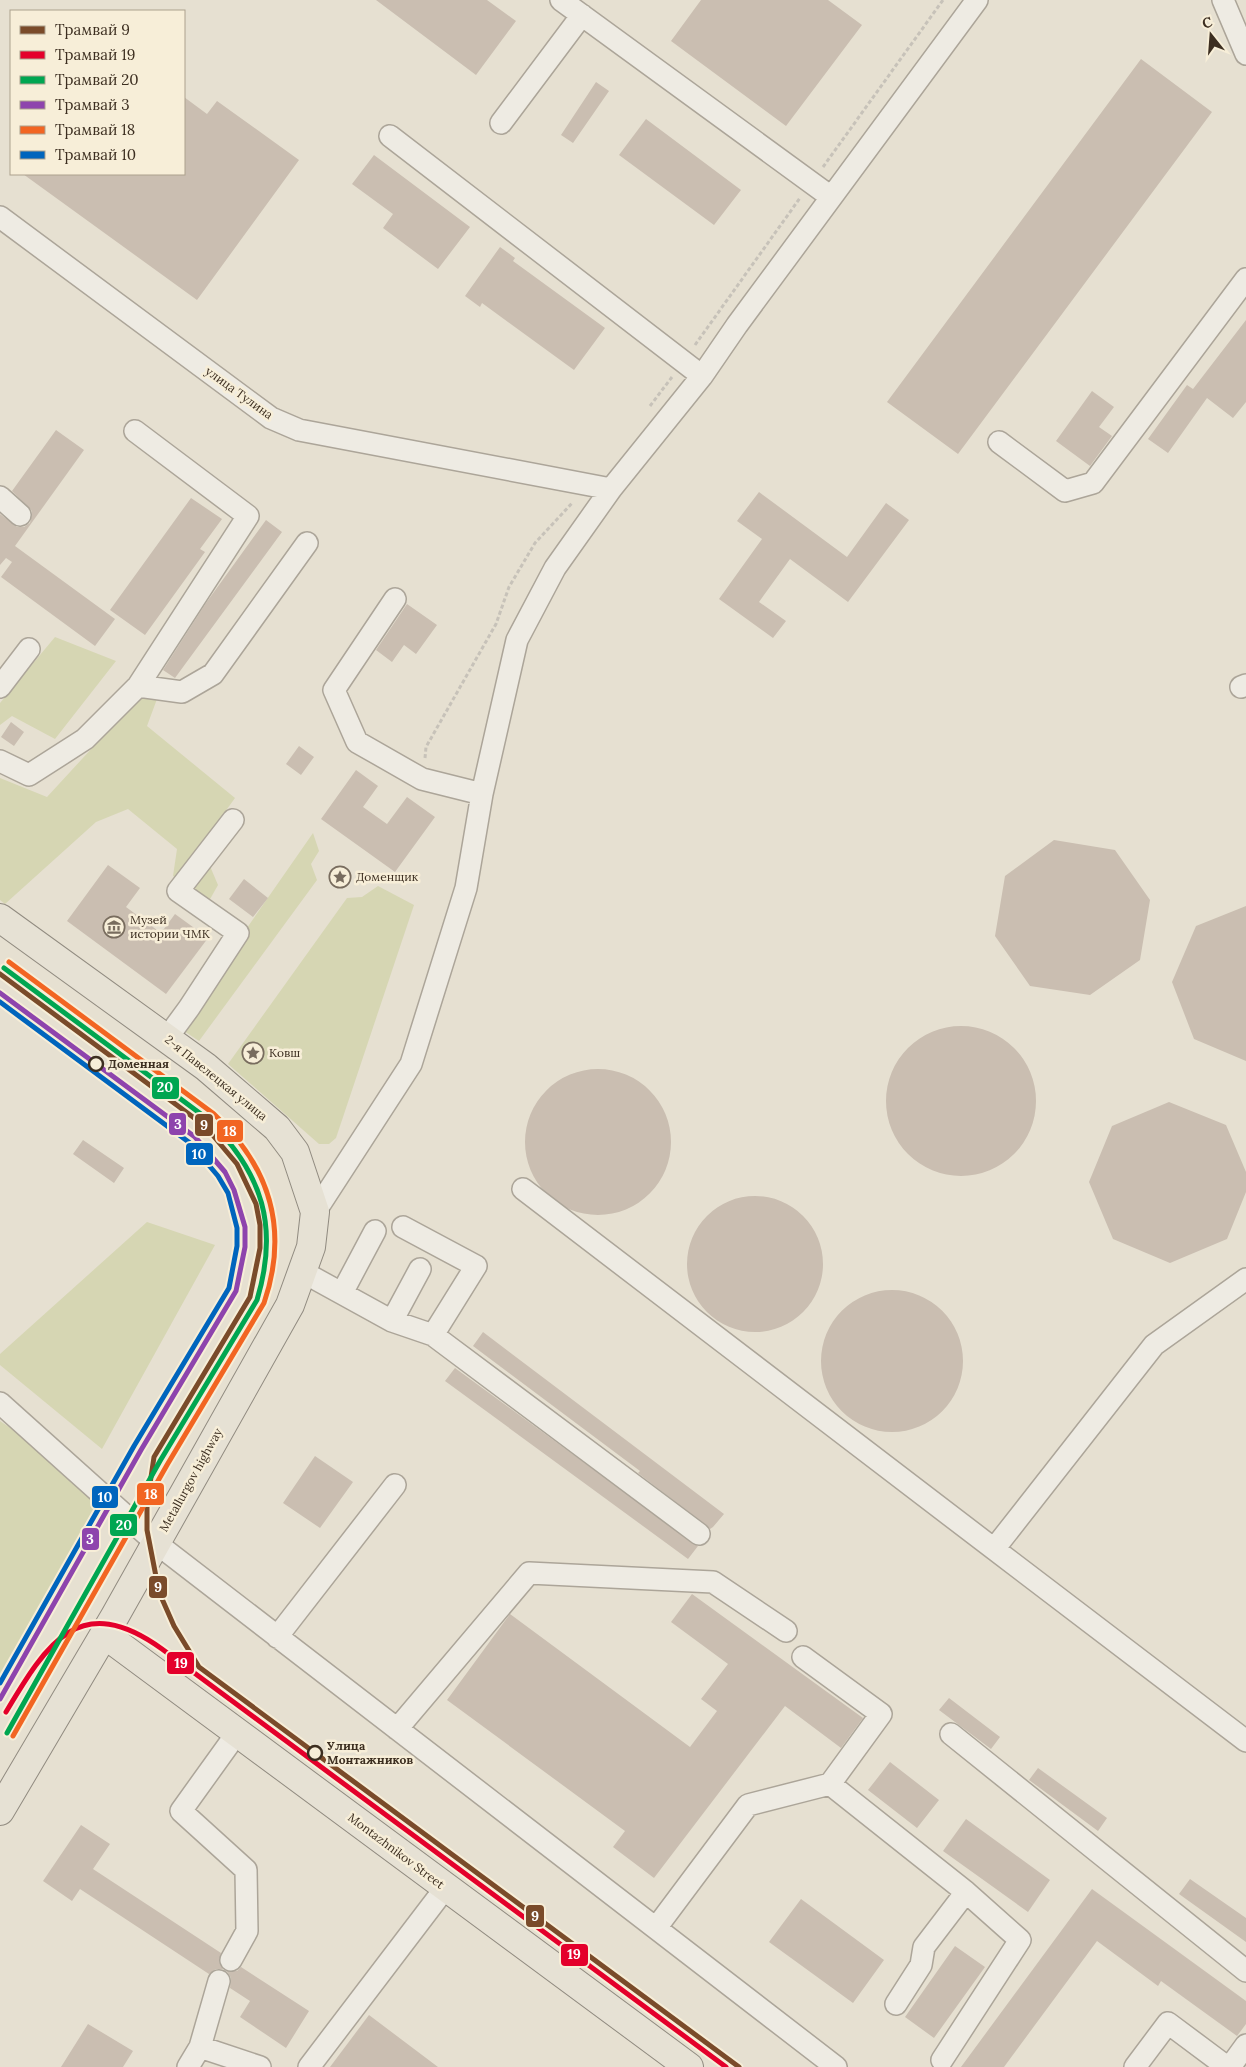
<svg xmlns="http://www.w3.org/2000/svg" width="1246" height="2067" viewBox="0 0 1246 2067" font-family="Lora,serif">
<rect width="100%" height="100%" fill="#e6e0d1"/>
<path fill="#d6d6b3" d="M55 637 116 661 55 739 12 716 0 725V703Z
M140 696 157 699 147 726 235 798 201 845 218 885 209 901 173 876 177 849 128 809 96 822 5 904 0 900V778L47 797Z
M313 833 319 851 311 864 317 880 199 1041 178 1027Z
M378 886 414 905 336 1138 329 1144H319L228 1064 347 898 362 897Z
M147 1222 215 1245 102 1449 0 1365V1354Z
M0 1421 107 1493 0 1678Z"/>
<path fill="#cabeb1" d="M376 0H487L516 21 476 75Z
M701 0H828L862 25 786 126 671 41Z
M1141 59 1212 112 958 454 887 402Z
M596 82 609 91 573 143 561 135Z
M184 97 207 114 217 101 299 160 197 300 23 174H184Z
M646 119 741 190 714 225 619 155Z
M374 155 470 227 438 269 383 228 393 214 352 184Z
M500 247 515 258 513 261 605 328 574 370 482 303 480 307 465 296Z
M1246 320V402L1233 418 1207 398 1168 453 1148 439 1187 385 1193 389Z
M1092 391 1114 407 1099 427 1112 436 1090 466 1056 441Z
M56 430 84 450 15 546 115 619 95 646 1 577 12 562 6 558 0 565V514L17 527H24L30 523 32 511 12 491Z
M759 492 847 557 886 503 909 520 848 602 790 559 759 602 786 621 773 638 719 599 762 539 737 521Z
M191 498 222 519 200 549 205 552 145 635 110 610Z
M266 520 282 532 175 678 163 670 206 603Z
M407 604 437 625 416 654 404 645 392 662 376 650Z
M11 722 24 732 14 746 1 737Z
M299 746 314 757 301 775 286 764Z
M356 770 378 786 363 807 387 824 407 797 435 817 395 872 321 819Z
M1054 840 1115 850 1150 900 1140 960 1090 995 1030 986 995 936 1005 876Z
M108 865 140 888 126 907 161 933 175 914 208 938 166 994 67 921Z
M244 879 268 898 253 917 229 899Z
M1246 906V1061L1194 1039 1172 982 1196 926Z
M886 1101a75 75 0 1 1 150 0a75 75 0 1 1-150 0Z
M525 1142a73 73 0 1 1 146 0a73 73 0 1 1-146 0Z
M1169 1102 1226 1125 1246 1172V1192L1227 1239 1170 1263 1113 1239 1089 1182 1112 1126Z
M83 1140 124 1168 114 1183 73 1154Z
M687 1264a68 68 0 1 1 136 0a68 68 0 1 1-136 0Z
M821 1361a71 71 0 1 1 142 0a71 71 0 1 1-142 0Z
M483 1332 724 1514 713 1527 710 1529 638 1473 640 1471 473 1346Z
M455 1368 698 1546 688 1559 445 1381Z
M315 1456 353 1482 320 1528 283 1503Z
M692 1594 863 1718 841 1748 785 1706 654 1878 613 1847 625 1831 447 1700 510 1614 690 1747 717 1711 701 1699 728 1664 671 1622Z
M949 1698 1000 1737 991 1749 939 1710Z
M890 1762 939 1800 917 1828 868 1790Z
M1038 1768 1107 1818 1098 1831 1029 1780Z
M966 1819 1050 1880 1028 1912 943 1851Z
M81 1825 110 1844 93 1869 221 1953 219 1961 223 1969H216L209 1974 80 1889 72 1901 43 1881Z
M1190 1879 1246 1918V1942L1179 1894Z
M1092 1889 1246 2001V2024L1237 2036 1161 1981 1158 1986 1097 1941 1004 2067H961Z
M801 1899 884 1960 853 2003 769 1942Z
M955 1946 985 1967 934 2038 905 2017Z
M241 1967 309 2011 286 2048 240 2017 250 2001 230 1988 231 1978 227 1971H237Z
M369 2015 438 2067H330Z
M88 2024 133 2051 123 2067H61Z"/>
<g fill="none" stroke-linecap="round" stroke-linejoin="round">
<g stroke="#aca599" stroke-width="24">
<path id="minor" d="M561 0 831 197
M1223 0 1246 54
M501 123 582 15
M390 136 702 376
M0 217 271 418 299 430 611 489
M135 431 248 516 138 686
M999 442 1065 491 1093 483 1246 279
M0 497 20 515
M395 599 334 690 357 742 422 779 482 794
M0 687 29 649
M1241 687 1246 685
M0 761 29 775 85 739 138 686 182 692 213 674 307 543
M167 1038 189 1008 238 933 178 891 233 820
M523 1189 994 1549 1154 1345 1246 1279
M315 1212 411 1064 466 888 482 794 517 640 555 568 611 489 702 376 737 325 977 0
M303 1272 392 1321 433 1335 476 1266 403 1227
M342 1293 375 1231
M392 1321 420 1269
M433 1335 699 1534
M0 1403 156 1543 836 2067
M994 1549 1246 1741
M277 1637 395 1485
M397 1729 529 1573 713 1582 786 1631
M951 1734 1246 1971
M830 1784 966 1892 1020 1940 942 2060
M656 1928 748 1805 830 1784 881 1714 803 1657
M231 1960 247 1931 246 1870 181 1811 237 1733
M896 2004 921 1965 924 1947 966 1892
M200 2047 260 2067
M188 2067 200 2047 219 1981
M309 2067 446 1887
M1135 2067 1168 2023 1227 2067
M1230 2067 1246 2045"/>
</g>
<g stroke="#918b80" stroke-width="30">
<path id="major" d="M0 918 206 1067 277 1128 295 1152 315 1212 311 1247 290 1305 115 1616 0 1811
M104 1634 689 2067"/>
</g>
<path stroke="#c7c2b9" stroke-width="3" stroke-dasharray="4 2.5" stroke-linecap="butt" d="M823 167 943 0
M695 345 800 198
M650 406 672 377
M425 758 426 747 496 624 509 587 535 543 573 502"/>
<use href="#minor" stroke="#eeebe3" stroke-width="21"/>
<use href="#major" stroke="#e6e1d4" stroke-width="28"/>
<g stroke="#f7eed8" stroke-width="9">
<path id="tram-1" d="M0 974 205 1126 237 1164 256 1204 260 1225V1248L250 1297 154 1457 147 1504V1530L159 1592 174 1626 199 1667 739 2067"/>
</g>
<g stroke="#f7eed8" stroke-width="9">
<path id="tram-2" d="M6 1712C47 1643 80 1590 162 1649L726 2067"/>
</g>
<g stroke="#f7eed8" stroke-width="9">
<path id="tram-3" d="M4 968 209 1120C263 1174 279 1227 257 1300L160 1461 7 1733"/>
</g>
<g stroke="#f7eed8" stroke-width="9">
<path id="tram-4" d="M0 993 195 1137 225 1172 234 1190 245 1227V1247L236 1291 141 1450 0 1699"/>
</g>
<g stroke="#f7eed8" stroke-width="9">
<path id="tram-5" d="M9 962 214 1114C270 1167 289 1230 264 1303L167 1465 13 1736"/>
</g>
<g stroke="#f7eed8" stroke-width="9">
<path id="tram-6" d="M0 1002 190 1143 218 1176 228 1193 237 1228V1246L229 1288 134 1446 0 1683"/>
</g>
<use href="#tram-1" stroke="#7a4b2a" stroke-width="5"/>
<use href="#tram-2" stroke="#e4002b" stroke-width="5"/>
<use href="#tram-3" stroke="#00a651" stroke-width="5"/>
<use href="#tram-4" stroke="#8e44ad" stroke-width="5"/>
<use href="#tram-5" stroke="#f26522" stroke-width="5"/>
<use href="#tram-6" stroke="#0065bd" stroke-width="5"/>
</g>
<defs>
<g id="sight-ring" transform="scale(1.125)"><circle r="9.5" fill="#f7eed8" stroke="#786c5e" stroke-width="1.5"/><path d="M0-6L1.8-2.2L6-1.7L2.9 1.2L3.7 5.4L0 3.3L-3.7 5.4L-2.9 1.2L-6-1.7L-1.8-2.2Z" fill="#786c5e"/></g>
<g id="museum-ring" transform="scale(1.125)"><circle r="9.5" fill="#f7eed8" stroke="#786c5e" stroke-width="1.5"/><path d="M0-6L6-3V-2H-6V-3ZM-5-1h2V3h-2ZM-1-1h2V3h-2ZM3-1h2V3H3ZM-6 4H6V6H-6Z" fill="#786c5e"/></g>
</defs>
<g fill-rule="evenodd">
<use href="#sight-ring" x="340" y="877"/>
<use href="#museum-ring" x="114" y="927"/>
<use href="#sight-ring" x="253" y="1053"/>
</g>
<g fill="#f7eed8" stroke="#3c2e20" stroke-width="2.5">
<circle cx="96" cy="1064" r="7"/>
<circle cx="315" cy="1753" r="7"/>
</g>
<g text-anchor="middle" stroke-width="5" stroke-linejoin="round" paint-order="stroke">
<g font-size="12" fill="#3c2e20" stroke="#f7eed8">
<text transform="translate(239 393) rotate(36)" y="4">улица Тулина</text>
<text transform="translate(216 1078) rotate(39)" y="4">2-я Павелецкая улица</text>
<text transform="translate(191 1480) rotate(-61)" y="4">Metallurgov highway</text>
<text transform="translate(396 1851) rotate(37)" y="4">Montazhnikov Street</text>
</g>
<g font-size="12" fill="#3c2e20" stroke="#f7eed8" text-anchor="start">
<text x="356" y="881">Доменщик</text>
<text x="130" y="924">Музей<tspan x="130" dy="14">истории ЧМК</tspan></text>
<text x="269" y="1057">Ковш</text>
</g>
<g font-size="12" font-weight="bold" fill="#3c2e20" stroke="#f7eed8" text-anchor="start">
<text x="108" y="1068">Доменная</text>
<text x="327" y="1750">Улица<tspan x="327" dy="14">Монтажников</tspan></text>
</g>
</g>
<g stroke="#f7eed8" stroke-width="2">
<rect x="151" y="1076" width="29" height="24" rx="5" fill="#00a651"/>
<rect x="168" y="1112" width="19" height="24" rx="5" fill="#8e44ad"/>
<rect x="194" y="1113" width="20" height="24" rx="5" fill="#7a4b2a"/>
<rect x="216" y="1119" width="28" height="24" rx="5" fill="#f26522"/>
<rect x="185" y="1142" width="29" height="24" rx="5" fill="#0065bd"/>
<rect x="136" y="1482" width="29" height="24" rx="5" fill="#f26522"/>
<rect x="91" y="1485" width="28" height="24" rx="5" fill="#0065bd"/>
<rect x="109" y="1513" width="29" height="24" rx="5" fill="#00a651"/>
<rect x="81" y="1527" width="19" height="24" rx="5" fill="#8e44ad"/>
<rect x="148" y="1575" width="20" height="24" rx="5" fill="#7a4b2a"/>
<rect x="166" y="1651" width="29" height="24" rx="5" fill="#e4002b"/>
<rect x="525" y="1904" width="20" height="24" rx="5" fill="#7a4b2a"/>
<rect x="560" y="1943" width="29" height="24" rx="5" fill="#e4002b"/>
</g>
<g font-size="14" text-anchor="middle" font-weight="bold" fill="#fff">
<text x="165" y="1092">20</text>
<text x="178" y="1129">3</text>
<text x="204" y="1130">9</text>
<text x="230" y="1136">18</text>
<text x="199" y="1159">10</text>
<text x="151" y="1499">18</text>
<text x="105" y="1502">10</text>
<text x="124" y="1530">20</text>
<text x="90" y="1544">3</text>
<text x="158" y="1592">9</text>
<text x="181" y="1668">19</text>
<text x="535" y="1921">9</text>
<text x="574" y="1959">19</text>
</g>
<rect x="10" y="10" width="175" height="165" fill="#f7eed8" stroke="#aca18e"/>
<rect x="20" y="26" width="25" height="8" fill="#7a4b2a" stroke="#aca18e"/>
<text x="55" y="35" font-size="15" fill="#3c2e20">Трамвай 9</text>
<rect x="20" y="51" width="25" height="8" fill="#e4002b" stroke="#aca18e"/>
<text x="55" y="60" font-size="15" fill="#3c2e20">Трамвай 19</text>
<rect x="20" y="76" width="25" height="8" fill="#00a651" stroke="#aca18e"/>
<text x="55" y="85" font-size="15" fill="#3c2e20">Трамвай 20</text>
<rect x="20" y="101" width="25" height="8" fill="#8e44ad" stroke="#aca18e"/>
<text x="55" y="110" font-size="15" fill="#3c2e20">Трамвай 3</text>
<rect x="20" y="126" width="25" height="8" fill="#f26522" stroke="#aca18e"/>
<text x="55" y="135" font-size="15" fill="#3c2e20">Трамвай 18</text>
<rect x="20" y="151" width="25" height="8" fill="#0065bd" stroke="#aca18e"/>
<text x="55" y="160" font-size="15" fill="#3c2e20">Трамвай 10</text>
<g transform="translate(1211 35) rotate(343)" stroke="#f7eed8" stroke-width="4" paint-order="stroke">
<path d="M0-4L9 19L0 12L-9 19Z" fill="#3c2e20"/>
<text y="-8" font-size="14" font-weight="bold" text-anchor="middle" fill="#3c2e20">С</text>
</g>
</svg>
